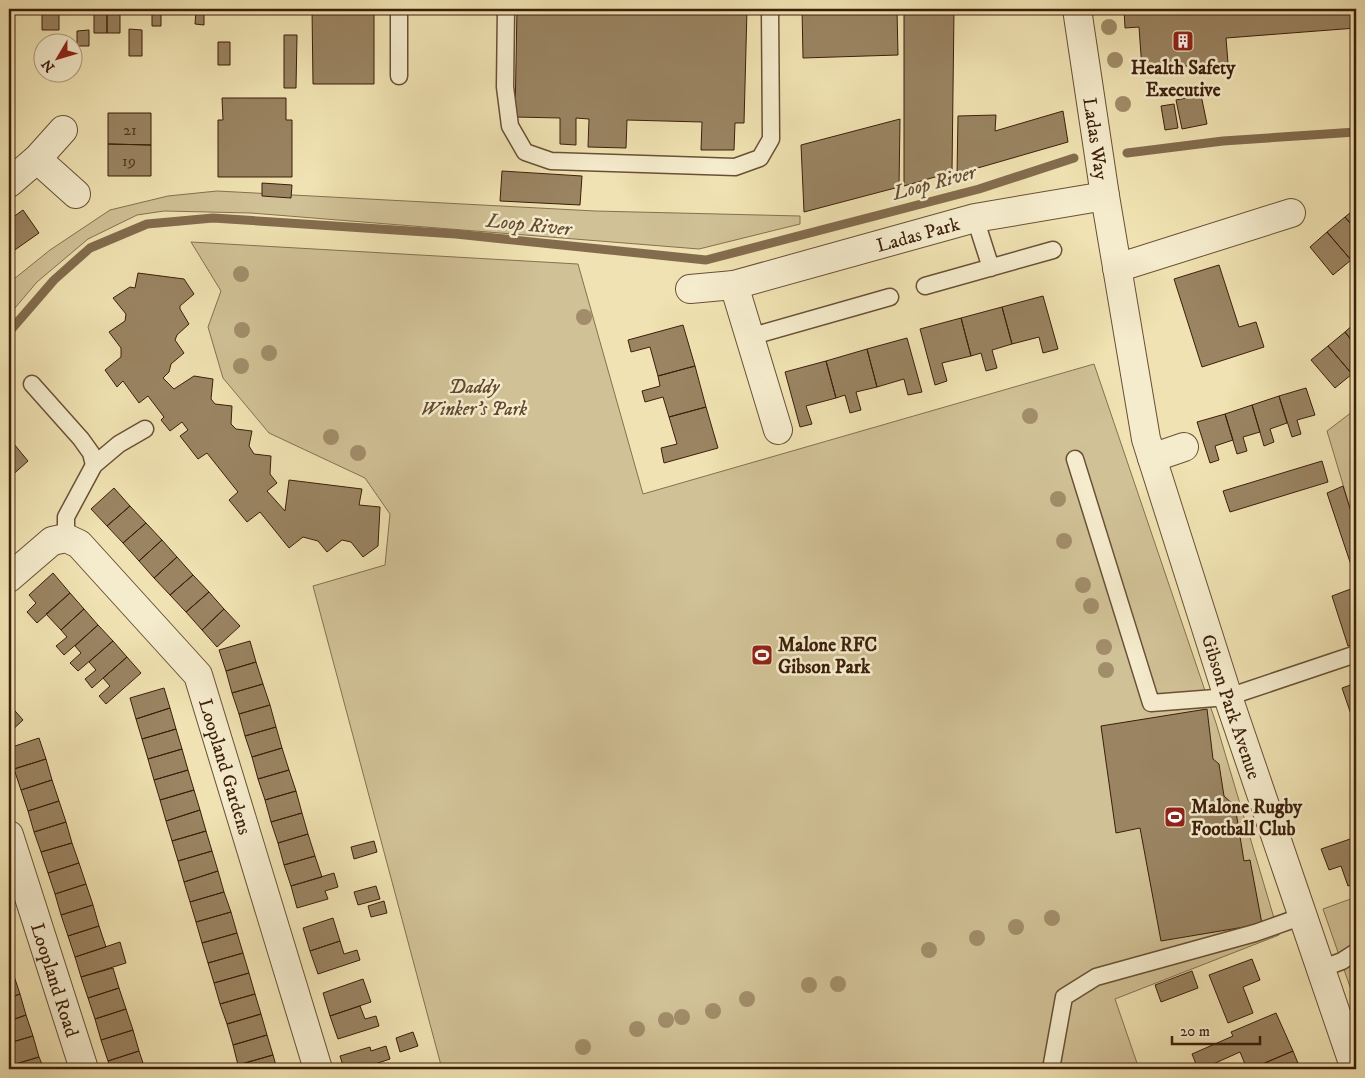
<svg xmlns="http://www.w3.org/2000/svg" width="1365" height="1078" viewBox="0 0 1365 1078" font-family="'IM FELL DW Pica',serif">
<rect width="100%" height="100%" fill="#f0e2b2"/>
<filter id="stains"><feTurbulence type="fractalNoise" baseFrequency=".004" numOctaves="4"/><feColorMatrix values="0 0 0 0 .2 0 0 0 0 .09 0 0 0 0 .02 0 0 0 .5 -.17"/></filter>
<radialGradient id="worn" r=".72"><stop offset=".6" stop-color="#630" stop-opacity="0"/><stop offset="1" stop-color="#630" stop-opacity=".3"/></radialGradient>
<path fill="#d1c196" stroke="#867050" d="M217 191 595 211 800 216V224L699 249 251 213 164 211 137 215 88 239 37 282 9 315V283L50 250 110 210 168 196Z
M191 242 578 264 643 494 1094 364 1216 723 1279 935 1115 999 1139 1069H442L313 586 385 565 390 514 365 478 269 433 223 378 208 327 221 291Z
M1356 409V528L1327 431Z
M1356 897V1004L1323 909Z"/>
<g fill="none" stroke-linecap="round" stroke-linejoin="round">
<path stroke="#836c4d" stroke-width="9" d="M1127 153 1223 141 1356 132
M9 332 54 280 90 248 147 224 213 218 456 234 706 260 979 189 1074 158"/>
</g>
<path fill="#9a8462" stroke="#3c1f0b" d="M42 9H59V30H42Z
M94 9H107V33H94Z
M107 9H120V33H107Z
M149 9H177V11L161 10V26H152V10H149Z
M177 9H204V25L195 24 196 11H177Z
M225 9H253V10H225Z
M253 9H281V10H253Z
M312 9H374V84H313Z
M517 9H747L744 123H735L734 150H701L702 122 627 120 626 148 588 147 589 119 576 118V145L560 144V118L515 117Z
M802 9H897L898 55 803 58Z
M904 9H954L952 172 904 186Z
M1124 9H1356V28L1226 38 1228 63 1142 69 1139 27 1125 28Z
M129 29 142 30V56H129Z
M89 30V46H77V31Z
M284 35H297L296 88H284Z
M218 42H230V65H218Z
M1201 95 1207 124 1182 129 1176 100Z
M222 98H286V120H292V177H218V120H223Z
M1174 104 1178 128 1165 130 1161 106Z
M1063 111 1068 142 957 174 958 116 996 115 995 131Z
M108 113H151V145L108 144Z
M900 119 899 187 804 212 801 145Z
M108 144 151 145V176H108Z
M502 171 582 176 580 205 500 201Z
M262 183 292 185 291 198 262 196Z
M1356 208V230L1345 217Z
M23 210 39 233 9 254V220Z
M1345 217 1356 230V256L1351 260 1327 232Z
M1327 232 1351 260 1333 275 1310 247Z
M1219 265 1239 327 1256 322 1264 347 1202 367 1174 279Z
M138 273 184 279 194 294 180 306V309L189 324 177 335 175 340 184 353 171 364 169 372 163 378 174 389 194 376 213 379 211 399 215 404 232 406 231 424 236 429 252 431 249 446 254 454 271 456 270 474 277 483 267 491 285 511 289 480 362 489 359 505 380 507 378 546 363 557 351 542 342 540 327 552 318 541 303 537 289 548 260 512 247 522 229 500 238 492 207 453 198 459 180 436 188 430 182 422 170 431 161 420 164 417 148 396 139 403 123 381 117 387 105 370 121 357V348L109 332 125 321 126 314 113 298 130 287 135 288Z
M1043 296 1058 349 1043 353 1039 337 1012 344 1002 307Z
M1002 307 1012 344 992 350 997 368 986 371 981 353 971 356 961 318Z
M961 318 971 356 942 363 947 381 935 385 920 329Z
M1356 322V346L1345 332Z
M683 325 695 366 658 376 650 347 631 352 628 340Z
M1345 332 1356 346V370L1352 374 1328 346Z
M907 338 922 392 908 395 904 379 877 387 867 349Z
M1328 346 1352 374 1335 388 1311 360Z
M867 349 877 387 856 392 861 410 850 413 845 395 836 398 826 361Z
M826 361 836 398 806 406 812 424 800 427 785 372Z
M695 366 706 407 669 417 663 397 645 402 642 391 660 386 658 376Z
M1306 388 1315 415 1297 420 1301 434 1292 437 1279 396Z
M1279 396 1287 423 1270 429 1274 442 1264 446 1252 405Z
M1252 405 1260 432 1243 437 1247 451 1237 454 1225 414Z
M706 407 718 448 664 463 661 448 677 444 669 417Z
M1225 414 1233 440 1215 446 1219 460 1210 463 1197 422Z
M9 438 28 461 9 478Z
M1322 461 1328 482 1230 512 1223 491Z
M1343 486 1356 528V580L1327 493Z
M114 488 130 506 107 526 91 509Z
M130 506 146 523 123 543 107 526Z
M146 523 162 540 139 561 123 543Z
M162 540 177 557 154 578 139 561Z
M177 557 193 575 170 595 154 578Z
M53 573 70 593 37 623 27 612 36 603 29 595Z
M193 575 209 592 186 612 170 595Z
M1356 587V643L1348 646 1332 596Z
M209 592 224 609 202 630 186 612Z
M70 593 84 609 61 630 46 614Z
M84 609 98 625 64 655 56 646 67 637 61 630Z
M224 609 240 626 217 647 202 630Z
M98 625 113 641 78 671 70 663 81 653 75 646Z
M113 641 127 657 92 688 85 679 96 670 89 662Z
M250 641 256 662 226 671 219 650Z
M127 657 141 673 106 704 99 696 110 686 103 678Z
M256 662 263 684 232 693 226 671Z
M1356 683V729L1342 688Z
M263 684 270 705 239 714 232 693Z
M164 688 170 708 136 719 130 698Z
M9 704 23 720 9 733Z
M270 705 276 727 245 736 239 714Z
M170 708 176 729 142 739 136 719Z
M1207 709 1213 759 1219 764 1224 796 1235 806 1244 861 1250 860 1262 924 1161 941 1140 828 1116 833 1101 726Z
M276 727 282 748 252 757 245 736Z
M176 729 182 749 148 759 142 739Z
M39 738 46 759 14 769 9 748Z
M282 748 289 770 258 779 252 757Z
M182 749 188 770 154 780 148 759Z
M46 759 52 780 21 790 14 769Z
M188 770 194 790 160 800 154 780Z
M289 770 296 791 265 800 258 779Z
M52 780 59 801 28 811 21 790Z
M194 790 200 810 166 821 160 800Z
M296 791 302 813 271 822 265 800Z
M59 801 66 822 34 832 28 811Z
M200 810 206 831 172 841 166 821Z
M302 813 308 834 278 843 271 822Z
M66 822 72 843 41 852 34 832Z
M206 831 212 851 178 861 172 841Z
M308 834 315 856 284 865 278 843Z
M1356 837V883L1348 886 1341 866 1329 870 1321 849Z
M374 841 377 852 354 859 351 847Z
M72 843 79 863 48 873 41 852Z
M212 851 218 871 184 882 178 861Z
M315 856 322 877 291 886 284 865Z
M79 863 86 884 55 894 48 873Z
M218 871 224 892 190 902 184 882Z
M334 873 338 887 325 891 328 899 297 908 291 886Z
M86 884 93 905 61 915 55 894Z
M376 886 380 899 358 905 354 892Z
M224 892 231 912 196 922 190 902Z
M384 901 387 913 371 917 368 906Z
M93 905 99 926 68 936 61 915Z
M231 912 237 933 202 943 196 922Z
M333 918 340 941 310 951 303 928Z
M99 926 106 947 75 957 68 936Z
M237 933 243 953 208 963 202 943Z
M340 941 344 954 357 950 360 960 318 974 310 951Z
M120 942 126 963 81 977 75 957Z
M243 953 249 973 214 983 208 963Z
M1252 959 1260 980 1243 987 1253 1013 1228 1023 1209 975Z
M9 961 13 973 9 975Z
M113 968 119 988 88 998 81 977Z
M1192 971 1198 988 1161 1002 1155 985Z
M13 973 20 994 9 998V975Z
M249 973 255 994 220 1004 214 983Z
M363 979 371 1002 330 1016 323 993Z
M119 988 126 1009 95 1019 88 998Z
M20 994 26 1015 9 1021V998Z
M255 994 261 1014 227 1024 220 1004Z
M360 1006 365 1019 376 1016 379 1026 338 1039 330 1016Z
M126 1009 133 1030 101 1040 95 1019Z
M1276 1013 1293 1051 1250 1069H1247L1240 1052 1202 1069H1198L1192 1054 1233 1036 1231 1032Z
M261 1014 267 1035 233 1045 227 1024Z
M26 1015 33 1036 9 1043V1021Z
M133 1030 139 1051 108 1061 101 1040Z
M413 1032 418 1046 400 1052 396 1038Z
M267 1035 273 1055 238 1065 233 1045Z
M33 1036 39 1057 9 1066V1043Z
M386 1046 390 1059 375 1064 377 1069H344L340 1056 370 1047 371 1051Z
M139 1051 145 1069H111L108 1061Z
M1293 1051 1300 1068 1296 1069H1268L1265 1063Z
M273 1055 277 1069H239L238 1065Z
M39 1057 44 1069H9V1066Z"/>
<g fill="none" stroke-linecap="round" stroke-linejoin="round">
<g stroke="#695035" stroke-width="19">
<path id="lane" d="M399 9V76
M506 9 505 87 510 126 525 152 551 161 735 167 760 158 771 139 770 9
M975 218 991 268
M925 286 1053 250
M749 337 890 297
M32 384 81 439 91 453 94 465
M1075 459 1151 703 1228 697 1356 654
M66 538V517L94 465 119 444 145 429
M1321 969 1342 961 1356 952
M1051 1069 1064 997 1096 977 1255 933 1303 916"/>
</g>
<g stroke="#695035" stroke-width="30">
<g id="street">
<path id="s1" d="M1077 9 1105 196 1146 439 1152 458 1184 447"/>
<path d="M37 159 76 194"/>
<path d="M9 183 37 159 63 130"/>
<path d="M1117 268 1291 213"/>
<path d="M734 285 778 430"/>
<path id="s2" d="M690 289 734 285 975 218 1105 196"/>
<path id="s3" d="M1152 458 1228 697 1355 1069"/>
<path id="s4" d="M9 578 52 541 66 538 79 544 198 675 318 1069"/>
<path id="s5" d="M9 835 84 1069"/>
</g>
</g>
<use href="#lane" stroke="#f5eccd" stroke-width="16"/>
<use href="#street" stroke="#f5eccd" stroke-width="28"/>
</g>
<g fill="#a18d69">
<circle cx="1109" cy="27" r="8"/>
<circle cx="1115" cy="60" r="8"/>
<circle cx="1123" cy="104" r="8"/>
<circle cx="241" cy="274" r="8"/>
<circle cx="584" cy="317" r="8"/>
<circle cx="242" cy="330" r="8"/>
<circle cx="269" cy="353" r="8"/>
<circle cx="241" cy="366" r="8"/>
<circle cx="1030" cy="416" r="8"/>
<circle cx="331" cy="437" r="8"/>
<circle cx="358" cy="453" r="8"/>
<circle cx="1058" cy="499" r="8"/>
<circle cx="1064" cy="541" r="8"/>
<circle cx="1083" cy="585" r="8"/>
<circle cx="1091" cy="606" r="8"/>
<circle cx="1104" cy="647" r="8"/>
<circle cx="1106" cy="670" r="8"/>
<circle cx="1052" cy="918" r="8"/>
<circle cx="1016" cy="927" r="8"/>
<circle cx="977" cy="938" r="8"/>
<circle cx="929" cy="950" r="8"/>
<circle cx="838" cy="984" r="8"/>
<circle cx="809" cy="985" r="8"/>
<circle cx="747" cy="999" r="8"/>
<circle cx="713" cy="1011" r="8"/>
<circle cx="682" cy="1017" r="8"/>
<circle cx="666" cy="1020" r="8"/>
<circle cx="637" cy="1029" r="8"/>
<circle cx="583" cy="1047" r="8"/>
</g>
<defs>
<g id="building-square" transform="scale(1.125)"><rect x="-9" y="-9" width="18" height="18" rx="4" fill="#8f2418" stroke="#f5eccd"/><path d="M-4-6H4V6H1V3H-1V6H-4ZM-2.5-4.3h1.7v1.8h-1.7ZM.8-4.3h1.7v1.8H.8ZM-2.5-1h1.7V.8h-1.7ZM.8-1h1.7V.8H.8Z" fill="#fff"/></g>
<g id="stadium-square" transform="scale(1.125)"><rect x="-9" y="-9" width="18" height="18" rx="4" fill="#8f2418" stroke="#f5eccd"/><path d="M0-5a6.5 5 0 1 0 0 10a6.5 5 0 1 0 0-10ZM-3.5-1.8h7v3.6h-7Z" fill="#fff"/></g>
</defs>
<g fill-rule="evenodd">
<use href="#building-square" x="1183" y="41"/>
<use href="#stadium-square" x="762" y="655"/>
<use href="#stadium-square" x="1175" y="817"/>
</g>
<g text-anchor="middle" stroke-width="5" stroke-linejoin="round" paint-order="stroke">
<g font-size="16" fill="#543821">
<text x="130" y="135">21</text>
<text x="129" y="166">19</text>
</g>
<g font-size="19" font-weight="bold" fill="#3c1f0b" stroke="#f5eccd" text-anchor="start">
<text x="1183" y="74" text-anchor="middle">Health Safety<tspan x="1183" dy="22">Executive</tspan></text>
<text x="778" y="651">Malone RFC<tspan x="778" dy="22">Gibson Park</tspan></text>
<text x="1191" y="813">Malone Rugby<tspan x="1191" dy="22">Football Club</tspan></text>
</g>
<g font-size="19" fill="#3c1f0b" stroke="#f5eccd">
<text dy="7" stroke="none"><textPath href="#s1" startOffset="131">Ladas Way</textPath></text>
<text dy="7" stroke="none"><textPath href="#s2" startOffset="235">Ladas Park</textPath></text>
<text dy="7" stroke="none"><textPath href="#s3" startOffset="261">Gibson Park Avenue</textPath></text>
<text dy="7" stroke="none"><textPath href="#s4" startOffset="358">Loopland Gardens</textPath></text>
<text dy="7" stroke="none"><textPath href="#s5" startOffset="152">Loopland Road</textPath></text>
</g>
<g font-size="19" font-style="italic" fill="#61482e" stroke="#f5eccd">
<text x="474" y="393">Daddy<tspan x="474" dy="22">Winker's Park</tspan></text>
</g>
<g font-size="20" font-style="italic" fill="#664c32" stroke="#f5eccd">
<text transform="translate(934 182) rotate(-15)" y="7">Loop River</text>
<text transform="translate(529 224) rotate(6)" y="7">Loop River</text>
</g>
</g>
<rect width="1365" height="1078" fill="none" stroke="#f0e2b2" stroke-width="30"/>
<rect x="10" y="10" width="1345" height="1058" fill="none" stroke="#3c1f0b" stroke-width="2.5"/>
<rect x="15" y="15" width="1335" height="1048" fill="none" stroke="#3c1f0b"/>
<g transform="translate(58 58) rotate(232)"><circle r="24" fill="#f5eccd" stroke="#ab9a7f"/>
<path d="M0-4L9 19L0 12L-9 19Z" fill="#8f2418"/>
<text y="-8" font-size="14" font-weight="bold" text-anchor="middle" fill="#3c1f0b">N</text>
</g>
<path d="M1172 1036v8h88v-8" fill="none" stroke="#3c1f0b" stroke-width="2.5"/>
<text x="1180" y="1036" font-size="15" fill="#3c1f0b" stroke="#f5eccd" stroke-width="4" paint-order="stroke">20 m</text>
<rect width="100%" height="100%" filter="url(#stains)"/>
<rect width="100%" height="100%" fill="url(#worn)"/>
</svg>
